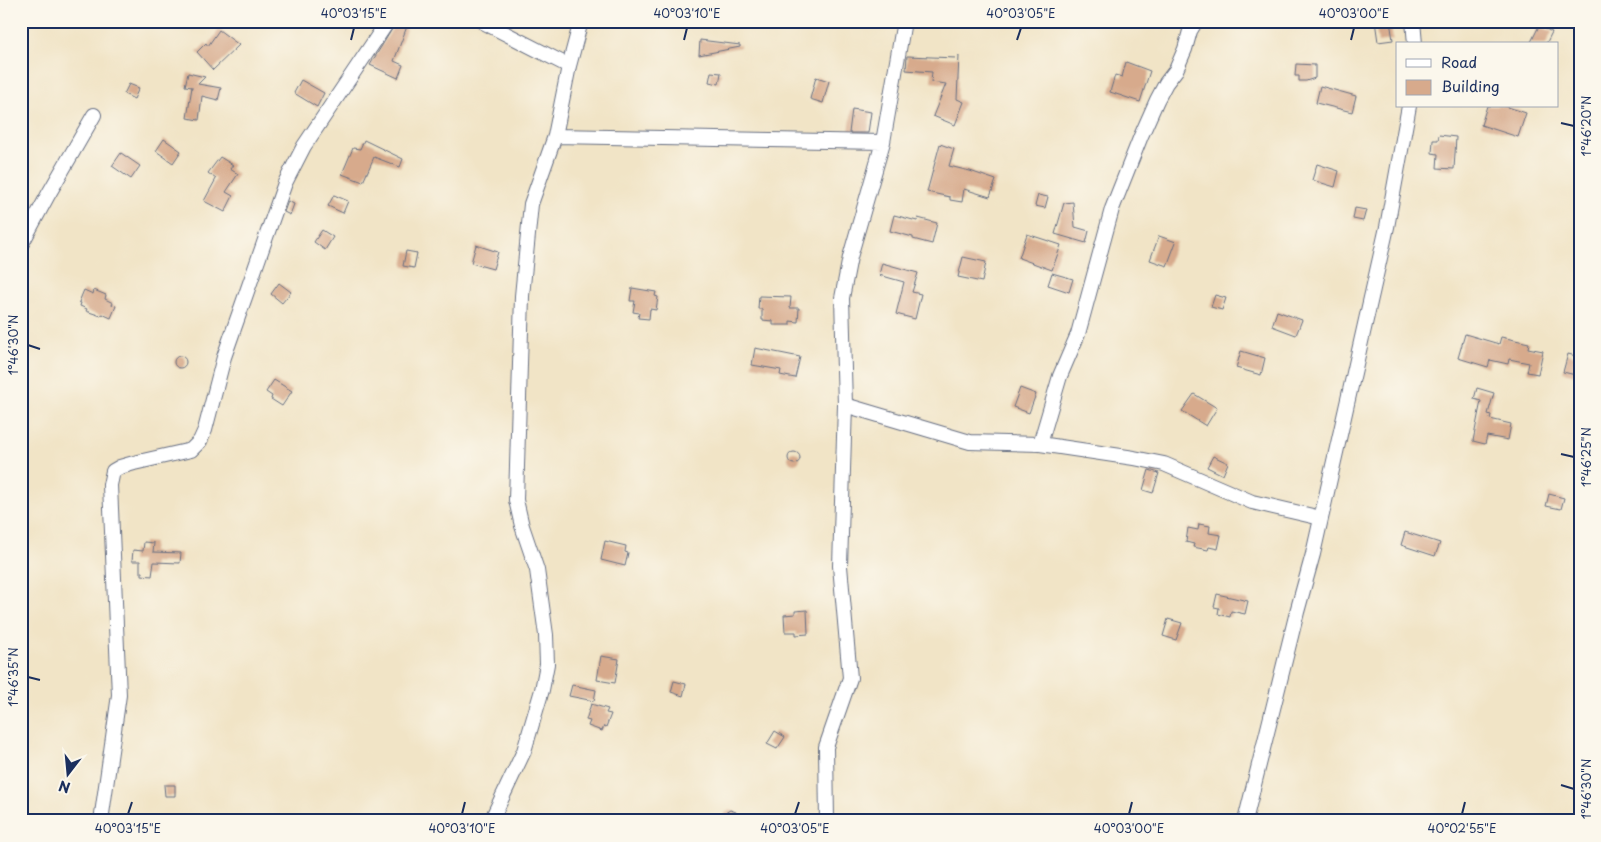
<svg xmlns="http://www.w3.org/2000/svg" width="1601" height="842" viewBox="0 0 1601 842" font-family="'Playpen Sans',sans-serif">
<rect width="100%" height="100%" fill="#fbf7ec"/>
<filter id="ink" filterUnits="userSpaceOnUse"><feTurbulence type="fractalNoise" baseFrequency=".02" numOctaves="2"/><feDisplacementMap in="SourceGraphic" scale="10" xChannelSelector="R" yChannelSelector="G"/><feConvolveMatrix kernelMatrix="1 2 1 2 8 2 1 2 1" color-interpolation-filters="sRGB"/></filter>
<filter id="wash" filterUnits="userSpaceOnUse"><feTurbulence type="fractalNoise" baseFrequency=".0096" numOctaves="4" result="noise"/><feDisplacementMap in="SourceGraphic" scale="20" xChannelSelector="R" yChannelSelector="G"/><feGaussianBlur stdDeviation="1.12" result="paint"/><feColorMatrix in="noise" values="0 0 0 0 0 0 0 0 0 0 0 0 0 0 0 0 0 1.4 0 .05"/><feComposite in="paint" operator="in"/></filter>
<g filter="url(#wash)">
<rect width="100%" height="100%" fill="#f1e4c6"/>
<g id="blocks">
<path fill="#d7aa8c" d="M397 21H409L394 61 403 65 398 78 370 65Z
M1375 21H1390L1393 40 1378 42Z
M1539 26 1552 32 1546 44H1530Z
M219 30 239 45 213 70 197 52 206 43 208 46Z
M700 40 740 45V47L699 55Z
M907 56 956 58 958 56H959L957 99 964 102 955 125 933 116 946 84 931 82 932 72 906 70Z
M1126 62 1150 71 1140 102 1110 92 1115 75 1122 77Z
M1296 64 1315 65V78L1306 81H1299V76H1295Z
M711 72 721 73 719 84 709 82Z
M188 73 205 77 198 84 221 88 218 100 202 96 199 120 187 118 192 87 185 86Z
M816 77 829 81 823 103 810 99Z
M301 80 324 93 317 107 294 93Z
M129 84 139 88 134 99 124 94Z
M1320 86 1356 96 1352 112 1316 103Z
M1487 106H1505L1526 113 1518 137 1481 125Z
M852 109 871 112 868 133H849Z
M1439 135 1456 137 1454 169 1437 168 1438 154 1432 153 1433 140H1438Z
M164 139 181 151 173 163 156 151Z
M364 140 403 159 400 167 374 157 363 182 342 174 353 148 360 149Z
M940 144 954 149 949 166 970 171 996 180 990 197 964 189 962 202 950 200V197L927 192Z
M121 153 140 166 131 179 112 166Z
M220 157 233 165 230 169 238 174 226 192 233 196 225 212 204 201 216 179 208 173Z
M1317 164 1339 171 1335 187 1312 180Z
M334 195 348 201 343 213 328 206Z
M1038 195 1048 197 1045 208 1035 206Z
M288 201 294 204 290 215 284 212Z
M1073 202 1075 227 1089 231 1086 243 1055 234 1064 203Z
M1355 208 1366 210 1363 221 1353 219Z
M894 215 917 221 918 218 937 223 932 244 913 239V237L890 231Z
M322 230 333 237 325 250 314 242Z
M1027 234 1061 245 1052 270 1019 258Z
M1159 236 1176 242 1167 266 1150 260Z
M476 245 498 252 493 269 471 263Z
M406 251 417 253 414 268 403 266Z
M963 257 986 262 982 282 958 277Z
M882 263 918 273 912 292 921 294 915 319 896 314 904 282 879 275Z
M1052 273 1073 279 1069 292 1048 285Z
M279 283 291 292 282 303 271 294Z
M632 288 656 292 655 296 658 297 656 310 650 309 649 319 638 318 639 313 633 312 635 301H630Z
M84 290 93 294 94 290 106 295 105 299 113 303 112 305 116 306 111 318 102 314 101 316 86 311 87 309 80 306 81 303 79 302Z
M1215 295 1226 298 1222 310 1211 307Z
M759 296 791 297 790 308H799L798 322 790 321V325H773V321L762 320V309H758Z
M1277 311 1302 320 1296 335 1272 326Z
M1465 334 1499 344 1501 337 1529 343 1528 348 1543 351 1538 374 1527 372 1529 363 1509 359 1508 364 1490 360 1488 367 1458 358Z
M755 348 800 357 795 378 780 375 781 370 752 365Z
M1241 351 1265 358 1261 375 1236 368Z
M1568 354 1580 357V376L1563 372Z
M174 362a6 6 0 1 1 12 0a6 6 0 1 1-12 0Z
M274 380 292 391 282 406 271 399 272 396 266 392Z
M1020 388 1036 394 1029 413 1013 407Z
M1477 388 1494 393 1488 414 1491 415 1490 419 1511 424 1508 440 1487 436 1485 444 1473 441 1481 401 1474 399Z
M1194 394 1217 408 1206 426 1182 411Z
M788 458a6 6 0 1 1 12 0a6 6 0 1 1-12 0Z
M1213 456 1228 463 1223 475 1207 467Z
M1149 470 1159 473 1153 493 1143 490Z
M1549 494 1564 498 1561 509 1546 506Z
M1199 524 1210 526 1209 533 1221 535 1218 549 1209 547 1208 550 1193 547 1194 544 1186 542 1188 528 1198 530Z
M1405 532 1440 543 1435 556 1401 545Z
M605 541 626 546 625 552 628 553 625 566 601 560Z
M144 542 154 543 153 552 181 553 180 563 154 562 152 576 142 575V572H140V561H132L133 550 143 551Z
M1217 594 1248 601 1245 614 1231 611 1230 617 1218 614 1219 608 1214 607Z
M807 610 808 634 796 635V632H785L784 615 795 614V611Z
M1168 619 1182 623 1176 640 1163 636Z
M601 656 619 659 615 683 597 680Z
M674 681 686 684 683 696 671 692Z
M572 685 596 690 594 701 569 696Z
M591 704 608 709 606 713 611 714 606 727 604 726 602 731 588 726 590 721 586 720Z
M775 731 785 737 777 749 767 744Z
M164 785H175V796H165Z
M730 810 736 812 740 821H724L725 813Z"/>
</g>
</g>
<g filter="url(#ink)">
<use href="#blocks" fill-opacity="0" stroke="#666e82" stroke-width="1"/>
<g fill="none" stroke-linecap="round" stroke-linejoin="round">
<g stroke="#666e82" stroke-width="16">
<path id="minor" d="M481 21 569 66
M1413 21 1415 44
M555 136 883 142
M21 245 48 195 94 115
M845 405 970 442 1040 444 1134 458 1164 464 1252 502 1321 518
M1040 444 1060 376 1078 334 1112 209 1141 136 1157 100 1166 83 1176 70 1185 49 1190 31 1196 21
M101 821 119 695 110 485 113 471 120 467 134 463 191 450 200 441 205 430 224 357 285 183 304 146 388 21
M491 821 524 751 542 690 547 664 546 635 537 570 522 526 516 500 522 296 531 204 555 136 569 66 581 21
M827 821 826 747 850 678 840 566 845 405 842 298 850 257 883 142 904 21
M1245 821 1297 612 1313 554 1387 227 1409 106"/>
</g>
<use href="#minor" stroke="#fff" stroke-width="14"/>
</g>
</g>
<path fill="none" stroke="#1b2f5e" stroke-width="2" d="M351 40 354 28M684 40 687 28M1017 40 1021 28M1351 40 1354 28M1561 123 1574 126M28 345 40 349M1561 454 1574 457M28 677 40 680M1561 785 1574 789M128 814 132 802M462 814 465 802M795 814 799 802M1129 814 1132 802M1462 814 1465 802"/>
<rect width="1601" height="842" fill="none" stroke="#fbf7ec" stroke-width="55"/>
<rect x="1396" y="42" width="162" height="65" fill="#fbf7ec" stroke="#a1a7b3"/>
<rect x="1406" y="59" width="25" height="8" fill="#ffffff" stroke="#a1a7b3"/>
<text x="1441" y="68" font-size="15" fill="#1b2f5e">Road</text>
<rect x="1406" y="80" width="25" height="15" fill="#d7aa8c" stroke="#a1a7b3"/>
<text x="1441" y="92" font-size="15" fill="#1b2f5e">Building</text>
<g transform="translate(68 774) rotate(196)" stroke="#fbf7ec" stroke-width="4" paint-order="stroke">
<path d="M0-4L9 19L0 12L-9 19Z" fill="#1b2f5e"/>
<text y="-8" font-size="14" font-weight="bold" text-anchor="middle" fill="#1b2f5e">N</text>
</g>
<rect x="28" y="28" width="1546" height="786" fill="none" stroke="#1b2f5e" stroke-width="2"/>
<g font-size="12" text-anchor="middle" fill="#1b2f5e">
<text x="354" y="18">40°03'15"E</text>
<text x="687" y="18">40°03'10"E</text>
<text x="1021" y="18">40°03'05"E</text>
<text x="1354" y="18">40°03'00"E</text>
<text transform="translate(1587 126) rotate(-90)" y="4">1°46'20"N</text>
<text transform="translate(14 345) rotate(-90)" y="4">1°46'30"N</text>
<text transform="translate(1587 457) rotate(-90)" y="4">1°46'25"N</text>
<text transform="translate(14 677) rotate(-90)" y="4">1°46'35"N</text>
<text transform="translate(1587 789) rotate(-90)" y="4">1°46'30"N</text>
<text x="128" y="833">40°03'15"E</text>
<text x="462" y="833">40°03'10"E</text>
<text x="795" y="833">40°03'05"E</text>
<text x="1129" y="833">40°03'00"E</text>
<text x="1462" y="833">40°02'55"E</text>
</g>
</svg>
